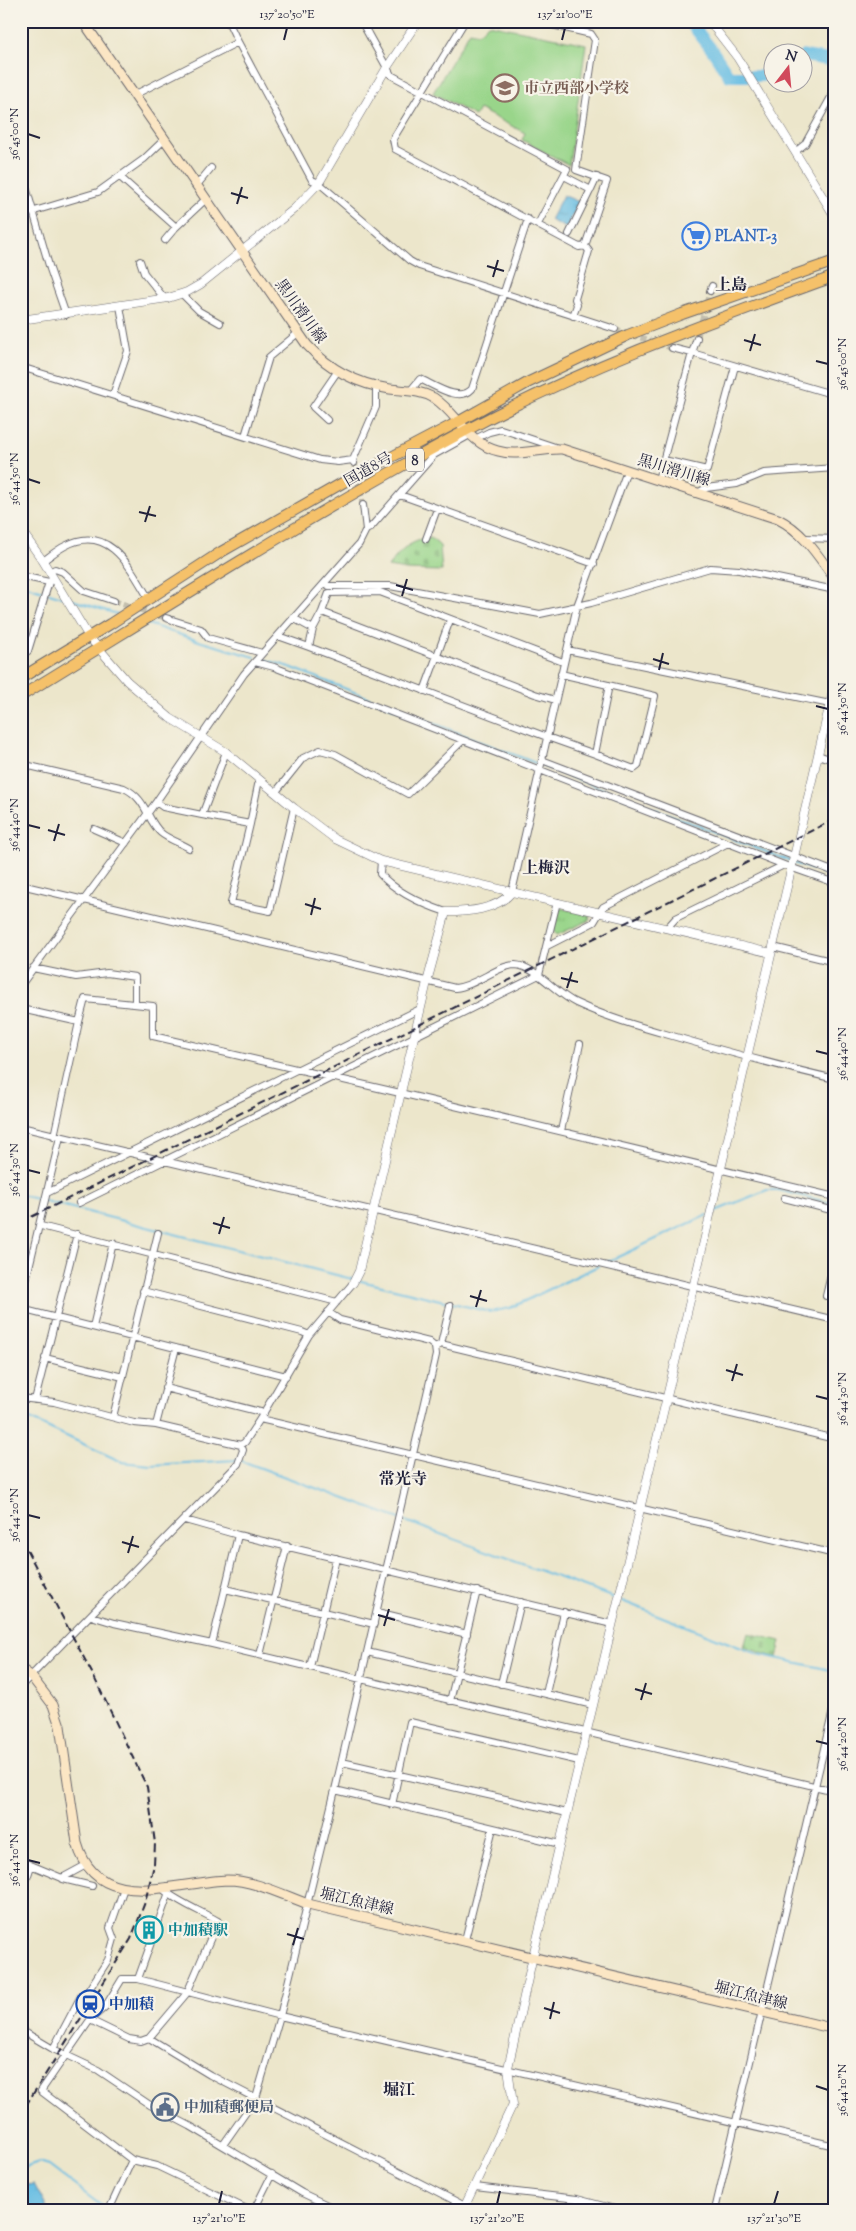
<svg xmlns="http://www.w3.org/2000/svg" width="856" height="2231" viewBox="0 0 856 2231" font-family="'Sorts Mill Goudy','Noto Serif JP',serif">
<defs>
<pattern id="grass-tufts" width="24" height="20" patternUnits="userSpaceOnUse" patternTransform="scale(1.25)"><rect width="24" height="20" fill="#99d58a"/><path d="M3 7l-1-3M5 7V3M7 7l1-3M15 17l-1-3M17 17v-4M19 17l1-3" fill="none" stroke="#84b778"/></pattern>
<pattern id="cemetery-stones" width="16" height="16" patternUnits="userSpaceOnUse" patternTransform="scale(1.25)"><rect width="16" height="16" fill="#99d58a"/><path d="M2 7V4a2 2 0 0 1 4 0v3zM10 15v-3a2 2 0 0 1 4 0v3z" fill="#84b778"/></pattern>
<pattern id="water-ripples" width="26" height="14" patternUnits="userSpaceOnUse" patternTransform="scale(1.25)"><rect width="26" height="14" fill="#66bde3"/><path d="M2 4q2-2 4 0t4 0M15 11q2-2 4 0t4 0" fill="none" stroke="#5499b9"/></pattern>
</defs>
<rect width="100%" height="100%" fill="#f7f3e8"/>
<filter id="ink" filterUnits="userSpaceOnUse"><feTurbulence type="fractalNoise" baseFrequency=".02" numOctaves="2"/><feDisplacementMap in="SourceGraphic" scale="10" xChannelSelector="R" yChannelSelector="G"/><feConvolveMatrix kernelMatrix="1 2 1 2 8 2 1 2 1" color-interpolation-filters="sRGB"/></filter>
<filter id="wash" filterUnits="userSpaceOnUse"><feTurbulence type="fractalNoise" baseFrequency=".0096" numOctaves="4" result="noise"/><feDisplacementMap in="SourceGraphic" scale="20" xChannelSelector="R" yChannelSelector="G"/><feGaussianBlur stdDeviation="1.12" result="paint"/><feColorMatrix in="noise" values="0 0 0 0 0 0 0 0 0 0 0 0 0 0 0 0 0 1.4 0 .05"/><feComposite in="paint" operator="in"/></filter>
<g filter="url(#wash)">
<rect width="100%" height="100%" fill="#ece6cb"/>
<path fill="url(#grass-tufts)" stroke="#5e7c62" d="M560 908 589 915 590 920 557 935 553 931Z"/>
<path fill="url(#cemetery-stones)" stroke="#5e7c62" d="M431 538 440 546 442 571 406 570 388 567C400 551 410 540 431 538Z
M748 1633 781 1641 777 1658 744 1647Z"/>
<path fill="#99d58a" stroke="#5e7c62" d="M488 24 586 44 569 165 522 140 525 133 479 109 475 116 433 93 470 31 479 33Z"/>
<path fill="url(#water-ripples)" stroke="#44708f" d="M563 195 579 202 566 228 550 220Z
M34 2184 48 2210H21V2186Z"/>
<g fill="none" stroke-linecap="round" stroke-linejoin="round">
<path stroke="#66bde3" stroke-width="2" d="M21 584 62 597
M69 599 117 614
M145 623 202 642 255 657
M260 658 290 667 538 764
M543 766 790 861
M794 863 835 877
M21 1195 352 1279
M713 1212 767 1190H778L835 1204
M605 1263 707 1215
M357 1280 490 1312 510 1308 598 1266
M21 1415 122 1462 150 1465 237 1460
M242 1461 617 1599
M622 1601 757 1654 835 1671
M21 2169 39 2163 49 2166 107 2210"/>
<path stroke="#66bde3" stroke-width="12" d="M689 21 712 50 729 76H762L774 70
M804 56 835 61"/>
</g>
</g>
<g filter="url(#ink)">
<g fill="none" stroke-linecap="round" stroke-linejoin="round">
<path stroke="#c4bfae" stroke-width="6" stroke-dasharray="6 3" stroke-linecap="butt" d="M615 329 672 348
M697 338 710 291
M354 464 363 505
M114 601 166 618"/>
<g stroke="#69676d" stroke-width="8">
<path id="minor" d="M361 21 391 75 567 169 538 224
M465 21 393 139 395 149 579 247 585 246 607 181 576 170 595 40 591 34 535 21
M21 22 23 21
M238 42 312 180 319 183 410 261 419 266 615 329
M134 95 238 42 228 21
M795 152 805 144 835 90
M21 170 50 269 66 315
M564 176 591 190 597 177
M120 177 176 227 206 199
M197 185 211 168
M21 215 98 192 144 159 165 139
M569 234 591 189
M165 240 176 227
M140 261 144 273 165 299
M710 291 712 286
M182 294 199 311 220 323
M573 316 577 305 575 299 589 251 585 246
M697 338 692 353 835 395
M21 367 320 460 338 462 353 460
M410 391 420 379C434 385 459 403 472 389L528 219
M113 395 128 351 120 306
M327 420 313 407 337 372
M245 436 269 357 298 333
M475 439 489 432 501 429 558 448
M664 460 707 470 735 366
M354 463 353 460 376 407V387
M658 480 692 353 672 348
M699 492 706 488 737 484 764 473 835 468
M400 495 594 564
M366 530 370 528 434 455 470 435
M805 538 835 539
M426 539 437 509
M43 561C50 556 57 550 65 546 109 522 131 569 149 599
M49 572 55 569 63 572 84 591 114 601
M21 576 49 582 52 580
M329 586H390L540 614 591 603 710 568 739 570 835 590
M322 612 329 593 380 592 563 662
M166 618 201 629 208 638 262 653
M293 618 313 629 322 612 535 694 555 700
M313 629 309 647 547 737 595 754 609 685
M278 636 309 647
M567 650 835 705
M21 656 28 651 49 582
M255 662 274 667 463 740
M561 674 655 696 638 766 634 769 595 754
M424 691 450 620
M818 755 835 761
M542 760 835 872
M21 764 124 788C147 799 146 819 161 833 168 839 180 843 189 848
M275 793 303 758 320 750 335 754 408 794 463 740 728 843 603 907 594 922 547 946
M156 802 163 807 202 815 226 752
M202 815 250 824 258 785 261 781
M250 824 231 903 270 911 294 808
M94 829 126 843
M728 843 784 865
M381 861 380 874C397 893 422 904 446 912
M21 885 455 988C476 986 498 965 515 965 536 966 556 994 576 1003 606 1017 637 1026 669 1035 724 1051 779 1066 835 1079
M512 892 577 606 627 471
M667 928 676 918 784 865 835 883
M773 947 835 962
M33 968 76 977 107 973 135 977V1004
M21 985 156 802 244 674 359 544 366 530 363 505
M21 1009 79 1022 85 999 153 1006V1036L400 1093 835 1197
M21 1127 835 1320
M561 1131 580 1044
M54 1136 79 1022
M47 1193 420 1009
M784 1198 835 1211
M79 1203 539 975 557 902
M41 1226 337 1302
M143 1291 302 1332 309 1335
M826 1296 835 1258
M21 1301 60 1137
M21 1309 286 1376
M93 1327 113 1243
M441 1344 450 1306
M435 1347 441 1344 835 1439
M45 1358 123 1377
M165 1388 264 1413
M21 1398 54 1402 134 1423 156 1425 241 1445 245 1442 260 1419 309 1335 353 1283
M35 1400 77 1234
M113 1417 158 1233
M260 1419 835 1554
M156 1425 176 1348
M185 1520 238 1535 612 1624
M225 1589 374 1624
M377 1612 467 1634
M91 1616 114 1623 212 1644 835 1791
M212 1644 238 1535
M367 1652 593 1705
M260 1655 287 1546
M310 1667 336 1558
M501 1684 521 1602
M21 1686 238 1464 243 1450 241 1445
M546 1694 564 1612
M450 1701 477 1591
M342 1762 567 1813
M335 1790 560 1844
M392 1805 410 1722 579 1761
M21 1861 62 1878 86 1865
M63 1879 92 1886
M21 1896 31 1866
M465 1940 493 1828
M138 1979 168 1895
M90 2020 129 2039 141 2041 149 2038 210 2075 465 2206
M21 2030 53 2049 98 2070 150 2105 190 2126 302 2193 338 2210
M149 2038 187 1993 218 1921C204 1913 172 1899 163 1889
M53 2049 82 1994 88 1991 108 1960 114 1939 110 1928 124 1888
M223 2145 256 2098 280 2016 335 1790 436 1355 435 1347 429 1342 340 1320 328 1312
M475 2187 577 2199 619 2210
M109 2210 132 2160
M249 2210 157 2166 132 2160 41 2091 90 2020 105 2007 122 1979H138L280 2016 835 2146
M254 2210 272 2174
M715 2210 835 1702"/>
</g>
<g stroke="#69676d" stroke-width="9">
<path id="tertiary" d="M709 21 737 57 835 217
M21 320 168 298 187 292 201 284 294 209 319 183 386 69 418 21
M21 530 43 561 89 637 127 681 170 718 226 752 294 808 335 839 381 861 771 953
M353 1283 359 1271 427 982 446 912C468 912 497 910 512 892
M463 2210 513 2104 508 2068 533 1956 693 1288 835 682"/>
</g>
<g stroke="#69676d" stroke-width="11">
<path id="secondary" d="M83 21 307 345C330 370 356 384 390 389 405 391 420 390 434 398 457 413 469 444 498 451 519 457 540 448 562 449L778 519C804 532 818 556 835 579
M21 1669 31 1676 53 1705 60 1726 77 1843C97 1915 175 1882 227 1880 254 1880 283 1895 308 1904L835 2029"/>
</g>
<g stroke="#69676d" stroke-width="12">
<path id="trunk" d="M21 678 110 624 221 552 344 482 458 422 529 382 628 335 682 314 835 261
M21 696C168 606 313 513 465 431 583 367 709 322 835 276"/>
</g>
<use href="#minor" stroke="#fff" stroke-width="6"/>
<use href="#tertiary" stroke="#fff" stroke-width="8"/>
<use href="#secondary" stroke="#fbe6c4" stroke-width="9"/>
<use href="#trunk" stroke="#f5c16b" stroke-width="10"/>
<path stroke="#22223b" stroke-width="2" stroke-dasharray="8 4" stroke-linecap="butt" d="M21 1222 835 819
M21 1539 92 1673 147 1787 155 1843 154 1865 145 1902 131 1939 21 2113"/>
</g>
</g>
<path fill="none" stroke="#22223b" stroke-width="2" d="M284 40 287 28M562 40 565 28M28 134 40 138M231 193 248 198M237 204 242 187M487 266 504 271M493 277 498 260M744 340 761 345M750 351 755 334M816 361 828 364M28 479 40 483M139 512 156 516M145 522 150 506M396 585 413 590M402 596 407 579M653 659 669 664M659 670 663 653M816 706 828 709M28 825 40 828M48 830 65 835M54 841 59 824M305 904 321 909M311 915 315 898M561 978 578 982M567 988 572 972M816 1051 828 1054M28 1170 40 1173M213 1223 230 1228M219 1234 224 1217M470 1296 487 1301M476 1307 481 1290M726 1370 743 1375M732 1381 737 1364M816 1396 828 1399M28 1515 40 1518M122 1542 139 1547M128 1553 133 1536M378 1615 395 1620M384 1626 389 1609M635 1689 652 1694M641 1700 646 1683M816 1741 828 1744M28 1860 40 1863M287 1934 304 1939M293 1945 298 1928M544 2008 560 2013M550 2019 554 2002M816 2086 828 2090M219 2204 222 2191M497 2204 500 2191M774 2204 778 2191"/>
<defs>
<g id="school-ring" transform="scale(1.4375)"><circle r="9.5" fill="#f7f3e8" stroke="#8d6e63" stroke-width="1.5"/><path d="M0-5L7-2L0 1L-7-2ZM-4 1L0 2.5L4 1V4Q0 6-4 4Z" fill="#8d6e63"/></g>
<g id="supermarket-ring" transform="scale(1.4375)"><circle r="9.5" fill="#f7f3e8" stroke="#3f7fe0" stroke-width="1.5"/><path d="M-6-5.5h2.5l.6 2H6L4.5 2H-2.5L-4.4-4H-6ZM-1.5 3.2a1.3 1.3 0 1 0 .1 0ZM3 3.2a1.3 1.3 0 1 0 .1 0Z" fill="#3f7fe0"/></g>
<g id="building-ring" transform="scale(1.4375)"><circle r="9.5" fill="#f7f3e8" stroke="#0f9aa8" stroke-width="1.5"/><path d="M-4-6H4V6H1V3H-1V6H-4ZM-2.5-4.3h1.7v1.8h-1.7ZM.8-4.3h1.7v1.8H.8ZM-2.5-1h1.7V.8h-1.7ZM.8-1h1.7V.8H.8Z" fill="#0f9aa8"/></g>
<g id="station-ring" transform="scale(1.4375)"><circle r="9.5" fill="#f7f3e8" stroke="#1a4fb4" stroke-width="1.5"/><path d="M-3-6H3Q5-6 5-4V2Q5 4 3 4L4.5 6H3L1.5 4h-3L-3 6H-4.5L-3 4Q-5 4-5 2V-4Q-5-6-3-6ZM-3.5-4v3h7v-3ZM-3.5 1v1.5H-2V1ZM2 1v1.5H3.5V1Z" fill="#1a4fb4"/></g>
<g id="civic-ring" transform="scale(1.4375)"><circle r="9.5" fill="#f7f3e8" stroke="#5c6f8a" stroke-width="1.5"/><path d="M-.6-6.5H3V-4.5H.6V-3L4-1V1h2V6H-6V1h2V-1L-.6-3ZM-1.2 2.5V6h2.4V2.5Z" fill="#5c6f8a"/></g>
</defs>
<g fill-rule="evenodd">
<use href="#school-ring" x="505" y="88"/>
<use href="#supermarket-ring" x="696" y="236"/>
<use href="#building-ring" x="149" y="1930"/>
<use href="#station-ring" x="90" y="2004"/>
<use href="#civic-ring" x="165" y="2107"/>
</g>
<g text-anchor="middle" stroke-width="4.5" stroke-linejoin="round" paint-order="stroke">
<rect fill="#f7f3e8" stroke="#62616f" stroke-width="1" x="406" y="448.5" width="18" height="23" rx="4"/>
<g font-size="14" font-weight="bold" fill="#22223b">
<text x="415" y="465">8</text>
</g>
<g font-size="15" font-weight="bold" fill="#785e54" stroke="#f7f3e8" text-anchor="start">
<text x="524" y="93">市立西部小学校</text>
</g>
<g font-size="15" font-weight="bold" fill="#366cbe" stroke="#f7f3e8" text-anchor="start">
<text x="715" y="241">PLANT-3</text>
</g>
<g font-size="15" fill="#22223b" stroke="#f7f3e8">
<text transform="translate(301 311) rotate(54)" y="5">黒川滑川線</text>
<text transform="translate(368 469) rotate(-30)" y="5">国道8号</text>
<text transform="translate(674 470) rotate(17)" y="5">黒川滑川線</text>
<text transform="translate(357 1901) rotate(13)" y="5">堀江魚津線</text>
<text transform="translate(751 1995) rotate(14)" y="5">堀江魚津線</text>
</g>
<g font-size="15" font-weight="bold" fill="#0d838f" stroke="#f7f3e8" text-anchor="start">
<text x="168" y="1935">中加積駅</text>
</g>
<g font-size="15" font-weight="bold" fill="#164399" stroke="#f7f3e8" text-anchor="start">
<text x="109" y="2009">中加積</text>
</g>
<g font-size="15" font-weight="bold" fill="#4e5e75" stroke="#f7f3e8" text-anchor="start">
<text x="184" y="2112">中加積郵便局</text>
</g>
<g font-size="16" font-weight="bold" fill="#22223b" stroke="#f7f3e8">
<text x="731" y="290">上島</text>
<text x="546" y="873">上梅沢</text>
<text x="403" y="1484">常光寺</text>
<text x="399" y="2095">堀江</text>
</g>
</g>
<rect width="856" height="2231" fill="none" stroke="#f7f3e8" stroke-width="55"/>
<g transform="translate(788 68) rotate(16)"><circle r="24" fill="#f7f3e8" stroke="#a29fa3"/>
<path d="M0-4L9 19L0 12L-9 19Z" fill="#d1495b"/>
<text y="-8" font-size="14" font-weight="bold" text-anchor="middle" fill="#22223b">N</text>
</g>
<rect x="28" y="28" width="800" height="2176" fill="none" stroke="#22223b" stroke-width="2"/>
<g font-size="12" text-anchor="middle" fill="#22223b">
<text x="287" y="18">137°20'50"E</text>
<text x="565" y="18">137°21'00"E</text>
<text transform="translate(14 134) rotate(-90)" y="4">36°45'00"N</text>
<text transform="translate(842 364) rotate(-90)" y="4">36°45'00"N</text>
<text transform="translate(14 479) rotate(-90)" y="4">36°44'50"N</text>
<text transform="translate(842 709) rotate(-90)" y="4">36°44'50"N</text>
<text transform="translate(14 825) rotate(-90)" y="4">36°44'40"N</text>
<text transform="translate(842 1054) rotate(-90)" y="4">36°44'40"N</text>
<text transform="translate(14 1170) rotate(-90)" y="4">36°44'30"N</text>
<text transform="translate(842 1399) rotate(-90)" y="4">36°44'30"N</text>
<text transform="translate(14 1515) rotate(-90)" y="4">36°44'20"N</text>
<text transform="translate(842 1744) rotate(-90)" y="4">36°44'20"N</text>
<text transform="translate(14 1860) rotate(-90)" y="4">36°44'10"N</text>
<text transform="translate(842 2090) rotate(-90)" y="4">36°44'10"N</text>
<text x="219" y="2222">137°21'10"E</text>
<text x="497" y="2222">137°21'20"E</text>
<text x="774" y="2222">137°21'30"E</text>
</g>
</svg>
